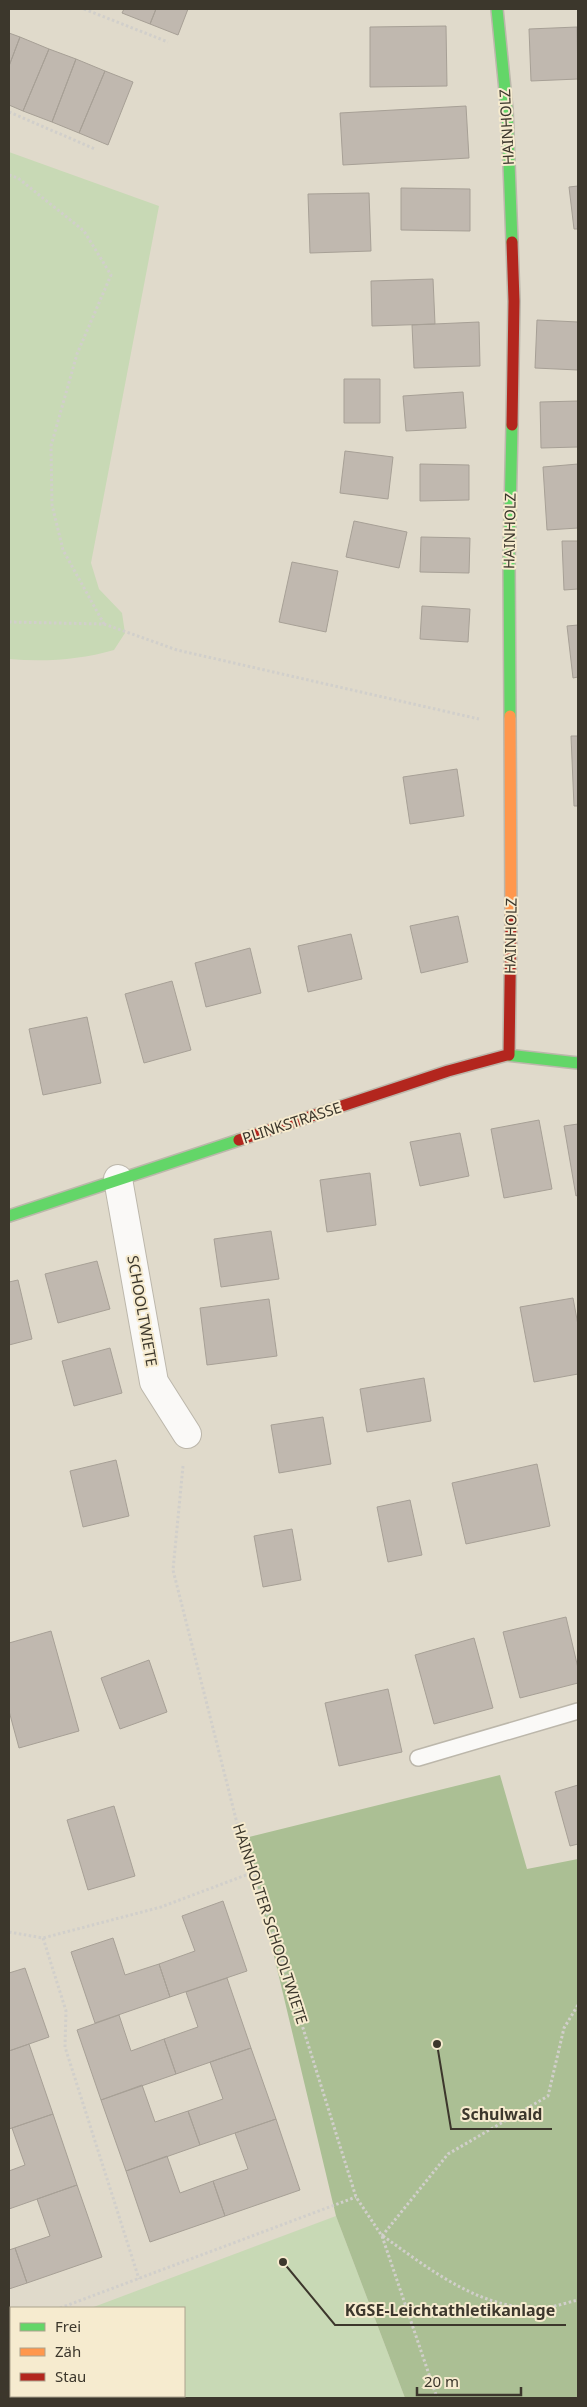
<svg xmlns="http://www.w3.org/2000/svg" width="587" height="2407" viewBox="0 0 587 2407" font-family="'Noto Sans',sans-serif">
<rect width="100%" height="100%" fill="#e0dacb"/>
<path fill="#c8d9b5" d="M9 152 159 206 91 563 99 589 122 613 125 633 114 650C79 660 45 662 9 659Z
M336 2216 405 2398H9V2339L11 2338V2396H184V2308H91Z"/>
<path fill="#abbf94" d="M500 1775 527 1869 578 1859V2398H405L336 2216 254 1872 241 1839Z"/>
<path fill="#c0b8af" stroke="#a7a096" d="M124 9H156L150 24 122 13Z
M156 9H188L178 35 150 24Z
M446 26 447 86 370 87V27Z
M577 27 578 79 531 81 529 29Z
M9 33 20 37 9 66Z
M20 37 49 49 23 111 9 105V66Z
M49 49 76 59 52 122 23 111Z
M76 59 105 71 79 133 52 122Z
M105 71 133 82 108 145 79 133Z
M466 106 469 158 343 165 340 113Z
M578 186V229H574L569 187Z
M401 188 470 189V231L401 230Z
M369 193 371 251 310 253 308 194Z
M433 279 435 324 372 326 371 281Z
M537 320 578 322V370L535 368Z
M479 322 480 366 414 368 412 325Z
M344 379H380V423H344Z
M463 392 466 428 406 431 403 396Z
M578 401V447L541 448 540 402Z
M345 451 393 457 388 499 340 493Z
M420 464 469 465V500L420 501Z
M578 464V528L547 530 543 467Z
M354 521 407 532 399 568 346 557Z
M421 537 470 538 469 573 420 572Z
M562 541H578V589L564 590Z
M292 562 338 571 326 632 279 622Z
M422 606 470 609 468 642 420 639Z
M578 625V677L573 678 567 626Z
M571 736H578V806H574Z
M457 769 464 816 410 824 403 777Z
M458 916 468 962 421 973 410 926Z
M351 934 362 979 308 992 298 946Z
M250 948 261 993 206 1007 195 963Z
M172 981 191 1050 144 1063 125 994Z
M87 1017 101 1083 43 1095 29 1029Z
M539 1120 552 1189 504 1198 491 1129Z
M578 1124V1195L576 1196 564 1126Z
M460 1133 469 1176 420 1186 410 1142Z
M370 1173 376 1225 327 1232 320 1180Z
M271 1231 279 1279 221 1287 214 1239Z
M97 1261 110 1309 58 1323 45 1274Z
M18 1280 32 1339 9 1345V1282Z
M573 1298 578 1325V1374L534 1382 520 1307Z
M269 1299 277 1356 207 1365 200 1308Z
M110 1348 122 1393 74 1406 62 1361Z
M424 1378 431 1421 367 1432 360 1389Z
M323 1417 331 1464 279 1473 271 1425Z
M116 1460 129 1516 83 1527 70 1471Z
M537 1464 550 1526 466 1544 452 1483Z
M410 1500 422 1555 388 1562 377 1507Z
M292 1529 301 1580 263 1587 254 1536Z
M566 1617 578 1668V1683L520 1698 503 1632Z
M51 1631 79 1731 19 1748 9 1711V1643Z
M474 1638 493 1708 434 1724 415 1655Z
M149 1660 167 1712 120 1729 101 1678Z
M388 1689 402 1752 339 1766 325 1703Z
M578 1785V1844L570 1846 555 1792Z
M114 1806 135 1876 88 1890 67 1820Z
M223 1901 247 1971 170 1997 159 1964 195 1951 182 1916Z
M113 1938 125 1975 159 1964 170 1997 95 2023 71 1952Z
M25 1968 49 2037 9 2051V1973Z
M227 1978 251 2048 176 2074 164 2039 198 2027 186 1992Z
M119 2015 131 2051 164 2039 176 2074 101 2100 77 2030Z
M29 2044 53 2114 9 2129V2051Z
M251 2048 276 2119 200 2145 188 2111 223 2099 210 2062Z
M142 2085 155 2122 188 2111 200 2145 126 2171 101 2100Z
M53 2114 77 2185 9 2209V2171L25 2165 12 2128Z
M276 2119 300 2190 225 2216 213 2181 248 2169 235 2133Z
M167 2156 180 2193 213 2181 225 2216 150 2242 126 2171Z
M77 2185 102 2257 27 2283 15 2248 50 2236 37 2199Z
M15 2248 27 2283 9 2289V2250Z"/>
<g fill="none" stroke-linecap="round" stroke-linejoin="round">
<g stroke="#bcb7ab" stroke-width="18">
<path id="lane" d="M418 1758 578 1711"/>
</g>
<g stroke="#bcb7ab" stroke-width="30">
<path id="street" d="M118 1179 154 1382 187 1434"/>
</g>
<g stroke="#bcb7ab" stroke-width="14">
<path id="fast" d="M497 9 507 110 512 242
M510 716 509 560 512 425
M507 1055 578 1063
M9 1216 239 1140"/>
</g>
<g stroke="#bcb7ab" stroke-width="14">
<path id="slow" d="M510 716 511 918"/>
</g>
<g stroke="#bcb7ab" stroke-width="14">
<path id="jam" d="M512 425 514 301 512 242
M509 1055 511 918
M239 1140 448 1071 507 1055"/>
</g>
<path stroke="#d1cfcb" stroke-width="3" stroke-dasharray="2.5 2.5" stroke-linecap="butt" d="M84 9 168 42
M9 112 95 149
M9 175 18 178 84 231 111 275 77 354 51 446 52 505 63 550 104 624
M9 622 104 624 177 650 479 719
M183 1466 173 1570 241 1839 254 1872 356 2197 382 2236 437 2398
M9 1932 43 1938 161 1907 254 1872
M43 1938 66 2011 65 2047 139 2279
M382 2236 448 2154 548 2096 564 2028 578 2005
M383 2236C431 2270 485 2314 548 2307 558 2306 569 2302 578 2300
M60 2308 356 2197
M9 2327 11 2326"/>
<use href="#lane" stroke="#faf9f7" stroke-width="15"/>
<use href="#street" stroke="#faf9f7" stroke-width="28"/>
<use href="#fast" stroke="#63d668" stroke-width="11"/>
<use href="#slow" stroke="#ff974d" stroke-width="11"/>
<use href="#jam" stroke="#b3261e" stroke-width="11"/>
</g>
<g text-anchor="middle" stroke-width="4" stroke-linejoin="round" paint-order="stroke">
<g font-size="15" fill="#3c372c" stroke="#f6ebcf">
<text transform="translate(507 127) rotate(-93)" y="5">HAINHOLZ</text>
<text transform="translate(510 531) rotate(-89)" y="5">HAINHOLZ</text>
<text transform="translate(511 936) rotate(-89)" y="5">HAINHOLZ</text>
<text transform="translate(292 1123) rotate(-18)" y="5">PLINKSTRASSE</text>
<text transform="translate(142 1311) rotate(80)" y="5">SCHOOLTWIETE</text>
<text transform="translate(270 1924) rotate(72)" y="5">HAINHOLTER SCHOOLTWIETE</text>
</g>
</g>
<path fill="none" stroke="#3c372c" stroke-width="2" d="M437 2044L451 2129H552M283 2262L335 2325H566"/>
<g fill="#3c372c" stroke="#f6ebcf" stroke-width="2">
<circle cx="437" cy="2044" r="5"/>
<circle cx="283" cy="2262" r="5"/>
</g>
<g font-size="16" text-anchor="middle" font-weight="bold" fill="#3c372c" stroke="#f6ebcf" stroke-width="4" stroke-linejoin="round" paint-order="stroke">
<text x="502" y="2120">Schulwald</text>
<text x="450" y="2316">KGSE-Leichtathletikanlage</text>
</g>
<rect width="587" height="2407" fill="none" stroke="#3c372c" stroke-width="20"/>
<rect x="10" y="2307" width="175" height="90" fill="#f6ebcf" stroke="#aca38e"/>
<rect x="20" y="2323" width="25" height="8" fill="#63d668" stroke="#aca38e"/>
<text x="55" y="2332" font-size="15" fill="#3c372c">Frei</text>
<rect x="20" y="2348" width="25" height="8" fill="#ff974d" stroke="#aca38e"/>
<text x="55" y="2357" font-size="15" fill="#3c372c">Zäh</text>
<rect x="20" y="2373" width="25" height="8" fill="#b3261e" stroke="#aca38e"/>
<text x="55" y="2382" font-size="15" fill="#3c372c">Stau</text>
<path d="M417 2387v8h104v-8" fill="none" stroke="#3c372c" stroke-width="2.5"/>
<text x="424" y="2387" font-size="15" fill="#3c372c" stroke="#f6ebcf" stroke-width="4" paint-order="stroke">20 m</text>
</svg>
